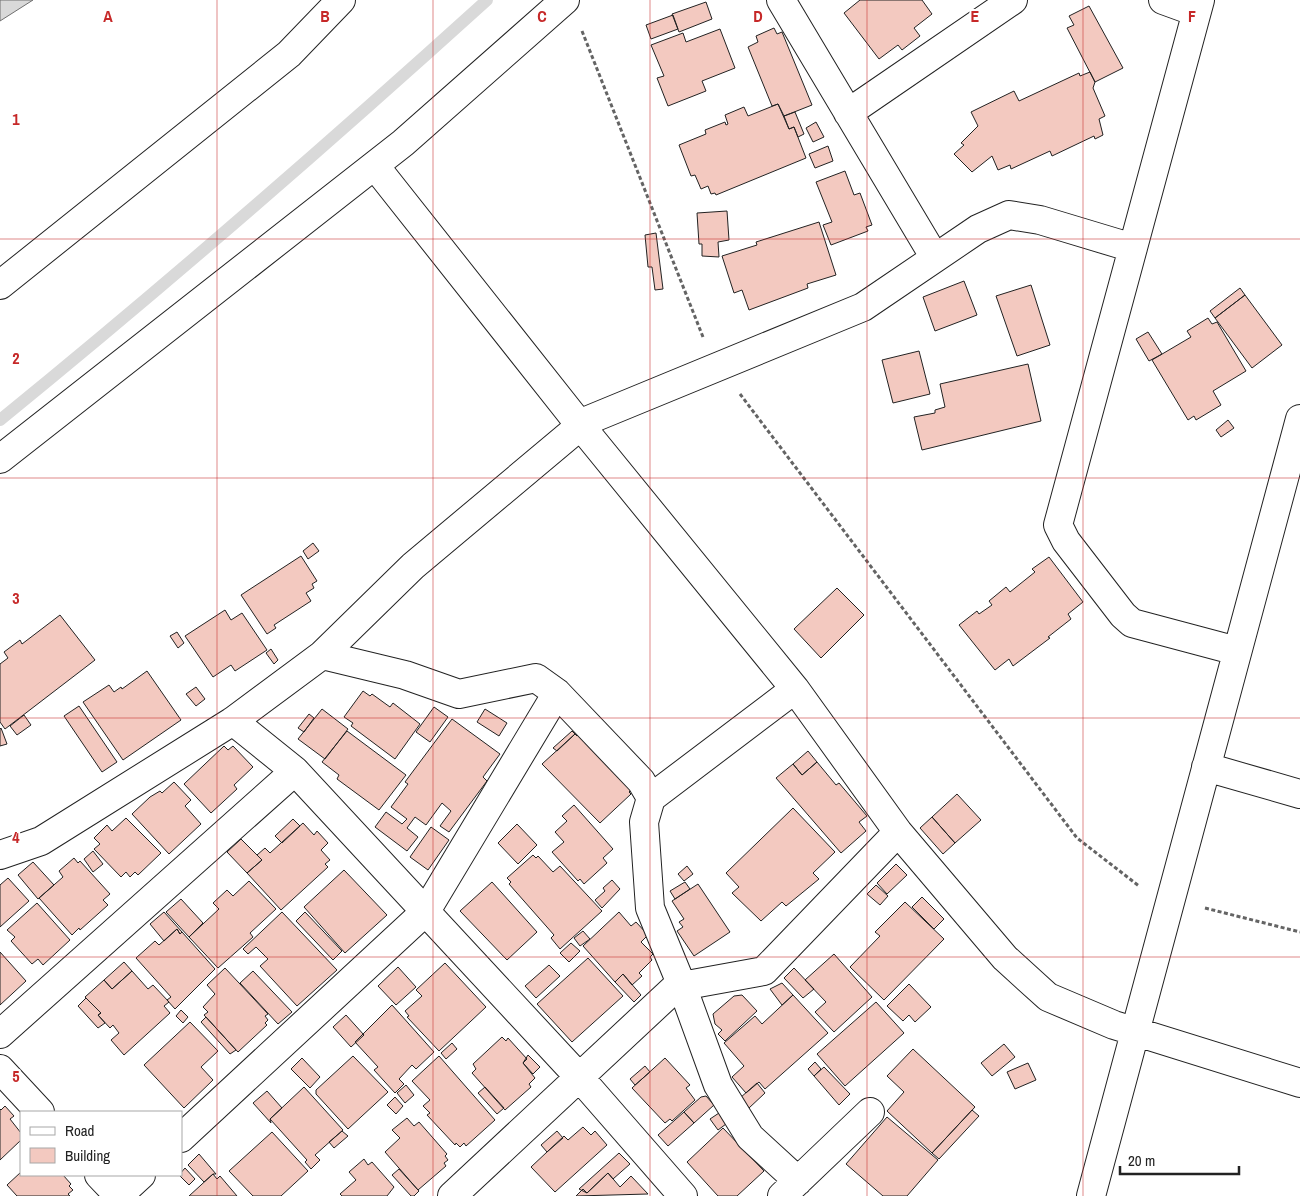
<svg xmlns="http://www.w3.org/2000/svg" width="1300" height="1196" viewBox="0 0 1300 1196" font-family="'Archivo Narrow',sans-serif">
<rect width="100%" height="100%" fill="#fff"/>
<path fill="#d9d9d9" stroke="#6f6f6f" d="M0 0H33L0 21Z"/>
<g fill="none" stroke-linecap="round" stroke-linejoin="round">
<path stroke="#d9d9d9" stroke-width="12" d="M0 420C166 285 328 144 487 0"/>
</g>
<path fill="#f3c9c0" stroke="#222" d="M860 0H922L932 14 914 28 920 36 902 50 898 45 879 59 844 13Z
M706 2 712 19 679 32 672 14Z
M1089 6 1123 68 1095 82 1067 28 1074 25 1069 16Z
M673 15 678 29 651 39 646 25Z
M774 28 777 34 782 32 812 105 784 116 778 104 772 106 748 47 758 42 756 36Z
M720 29 735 68 702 81 706 91 668 106 657 78 664 76 651 45 683 33 686 42Z
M1090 72 1095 82 1093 88 1105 116 1099 119 1103 135 1095 139 1094 136 1052 156 1050 151 1011 169 1010 165 998 170 992 156 972 172 954 154 964 145 961 143 978 126 971 112 1014 91 1019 101 1079 73 1080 76Z
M778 104 789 129 794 127 806 158 716 195 715 193 711 194 708 186 701 189 695 175 691 176 679 145 706 134 705 130 725 122 726 125 728 124 725 115 744 107 748 116Z
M795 112 804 134 798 137 794 127 789 129 784 116Z
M816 122 824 137 813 142 806 128Z
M828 146 833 161 815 168 809 154Z
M845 171 854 195 860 193 872 225 866 227 868 231 831 245 823 225 832 222 816 182Z
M727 211 729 240 718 242 719 257 702 256V244H699L697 213Z
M819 222 836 275 807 284 808 288 749 310 742 290 734 293 722 256 757 245 756 242Z
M656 233 663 289 655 290 652 267H648L645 235Z
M964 281 977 315 935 331 923 297Z
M1031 285 1050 345 1017 356 996 296Z
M1240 288 1245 295 1215 318 1210 311Z
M1245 295 1282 345 1252 368 1215 318Z
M1208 318 1212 324 1217 322 1246 371 1213 391 1221 405 1196 420 1194 416 1188 420 1152 360 1191 337 1187 331Z
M1148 332 1162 354 1149 361 1136 339Z
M919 351 930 394 893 403 882 360Z
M1028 364 1041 421 922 450 914 417 935 413V410L945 407 940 384Z
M1228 420 1234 428 1221 437 1216 430Z
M313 543 319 551 308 559 303 551Z
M301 556 317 581 312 584 314 588 306 593 311 601 274 625 276 628 267 634 241 595Z
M1049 557 1083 602 1068 614 1071 619 1048 637 1050 638 1013 666 1009 659 995 670 959 625 977 611 979 614 992 605 989 601 1006 587 1010 592 1035 572 1032 569Z
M837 588 864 615 821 658 794 629Z
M225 610 231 620 242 613 267 650 235 671 231 665 213 677 185 636Z
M60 615 95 660 5 729 0 722V664L8 658 4 652 20 640 22 644Z
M177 632 184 643 178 648 170 636Z
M271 649 278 660 274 664 266 653Z
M147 671 181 720 123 760 83 702 109 685 114 692 121 687 122 689Z
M196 687 205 699 196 706 186 694Z
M363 691 370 696 372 694 390 707 393 703 420 724 395 759 351 726 353 723 344 717Z
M79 706 117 762 102 772 64 716Z
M434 707 448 717 430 742 416 732Z
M322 709 348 729 325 759 298 739Z
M485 709 507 723 499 736 477 722Z
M309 714 314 718 304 732 298 728Z
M24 715 31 725 17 735 10 726Z
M452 719 500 754 483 777 487 781 449 832 440 826 451 811 442 803 426 825 415 817 407 828 418 837 407 851 375 827 386 812 402 824 407 819 391 807 408 784 405 782Z
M1 728 7 744 0 746V729Z
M347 731 406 775 379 810 337 779 339 775 322 762Z
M572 731 575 734 557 751 553 748Z
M581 732 620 779 624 776 634 787 629 792 631 794 600 823 542 764 575 734 577 736Z
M224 746 228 750 233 746 253 767 234 785 237 789 211 813 184 784Z
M808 751 817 762 802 775 793 764Z
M817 762 836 785 839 783 867 816 859 822 866 831 841 853 776 778 793 764 802 775Z
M174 782 191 800 185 806 201 824 169 854 132 814 150 797 160 791 162 793Z
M957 794 981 820 955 843 932 817Z
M574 805 613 849 603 858 607 863 584 884 580 879 578 881 552 852 564 842 555 832 567 821 562 816Z
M793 808 835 852 813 873 819 879 786 906 782 902 761 921 732 893 739 887 726 873Z
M932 817 955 843 943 854 920 828Z
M126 818 161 853 138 875 135 872 130 877 126 872 121 877 94 849 100 844 94 838 107 825 112 831Z
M293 819 300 826 282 843 275 836Z
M303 823 314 835 317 831 328 843 321 850 330 860 325 864 328 867 281 910 247 873 262 860 257 855 265 848 270 853Z
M517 824 537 845 518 864 498 843Z
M431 827 449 840 428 870 410 857Z
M241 839 262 860 247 873 227 852Z
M93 851 103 864 93 872 84 859Z
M533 855 536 858 538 856 553 872 560 866 602 911 560 949 551 938 554 935 509 884 511 882 507 878Z
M74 858 78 863 80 861 110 894 103 900 108 905 80 930 79 928 72 935 39 898 63 877 59 871Z
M33 862 54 885 38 899 18 875Z
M896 864 907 875 887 894 877 883Z
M687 866 693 874 684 881 678 874Z
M344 870 387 915 345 953 304 907Z
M8 878 29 901 0 927V885Z
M612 880 620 889 602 908 595 900 605 891 603 888Z
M249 881 276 909 250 933 253 937 218 968 189 937 219 909 213 903 227 890 233 896Z
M492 882 537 932 507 960 460 911Z
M685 882 690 889 675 899 670 891Z
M698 884 730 932 694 956 677 931 683 927 679 922 684 919 672 901Z
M876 885 888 896 880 905 867 894Z
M922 897 944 919 934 929 912 907Z
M181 899 203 923 189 937 166 912Z
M905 902 944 939 884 1000 850 967 880 936 875 932Z
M37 903 70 940 43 965 38 959 32 964 11 941 15 937 7 930Z
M164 912 182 932 180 934 177 929 164 941 150 924Z
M282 912 337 970 297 1006 260 966 268 959 256 947 248 954 243 949Z
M305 912 342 951 333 960 296 921Z
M619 912 631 926 636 922 648 935 641 942 653 954 650 957 652 960 639 973 642 976 632 985 623 974 615 982 583 946Z
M177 929 180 934 182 932 215 969 175 1009 167 1000 171 997 136 958 155 941 159 945Z
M583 931 590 939 580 946 574 938Z
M571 943 580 951 569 962 560 953Z
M0 952 26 981 0 1005Z
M834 954 872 997 834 1032 815 1012 826 1002 805 980Z
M588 958 623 996 572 1042 537 1004Z
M124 962 132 971 112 989 104 980Z
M445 963 486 1007 439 1051 407 1017 409 1016 405 1011 422 996 416 990Z
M549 965 560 976 536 998 525 986Z
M398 967 416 987 396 1005 378 986Z
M225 968 268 1014 265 1016 268 1020 265 1023 267 1025 238 1052 204 1015 208 1012 203 1007 215 994 207 985Z
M794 968 814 989 803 998 784 978Z
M132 971 148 989 153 985 169 1002 164 1006 170 1013 124 1055 111 1040 119 1033 113 1025 110 1028 98 1015 101 1013 85 997 104 980 112 989Z
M253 971 292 1012 278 1024 240 983Z
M623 974 641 995 634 1002 615 982Z
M782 983 793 995 782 1005 770 989Z
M909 984 931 1007 915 1022 909 1015 903 1021 887 1006Z
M742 995 757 1011 725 1041 718 1034 722 1030 715 1024 713 1014 734 996Z
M793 995 828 1033 765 1089 759 1082 746 1093 732 1077 744 1066 724 1043 755 1016 762 1024Z
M86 998 101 1013 98 1015 105 1023 98 1028 78 1006Z
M876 1002 904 1033 845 1086 817 1054Z
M392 1005 434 1052 416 1069 412 1065 399 1079 404 1084 395 1093 374 1070 378 1067 355 1042Z
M181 1010 188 1017 183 1023 176 1016Z
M346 1015 364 1035 351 1047 333 1027Z
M206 1017 236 1050 230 1054 201 1022Z
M190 1022 218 1051 201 1067 213 1080 184 1108 144 1065Z
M502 1037 506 1041 508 1038 527 1059 523 1063 535 1078 529 1084 531 1087 505 1110 472 1073 476 1069 473 1064Z
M452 1043 457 1049 446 1059 441 1053Z
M1004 1044 1015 1057 992 1076 981 1063Z
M913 1049 975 1107 932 1153 887 1111 904 1092 887 1076Z
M528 1055 540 1067 533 1074 523 1063Z
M353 1056 388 1092 348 1129 316 1094V1090Z
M439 1056 495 1120 466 1146 464 1143 460 1147 456 1143 455 1145 427 1115 430 1113 423 1106 430 1100 412 1081Z
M302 1058 320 1077 310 1088 291 1069Z
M665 1058 690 1085 686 1088 695 1100 672 1121 670 1119 665 1123 632 1088Z
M815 1062 821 1069 814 1076 808 1069Z
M1028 1063 1036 1080 1015 1089 1007 1072Z
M645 1066 650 1072 635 1085 630 1079Z
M824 1067 850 1094 839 1105 814 1076Z
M757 1083 765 1093 749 1108 740 1098Z
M406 1085 414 1095 405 1103 397 1093Z
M304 1087 343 1130 315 1155 320 1160 311 1169 305 1162 307 1160 270 1119Z
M485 1087 504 1108 497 1114 478 1093Z
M267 1091 282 1108 270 1119 271 1123 253 1103Z
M706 1096 714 1105 694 1123 684 1112 701 1097Z
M395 1097 403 1106 396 1114 387 1105Z
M5 1106 14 1116 10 1119 21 1133V1140L0 1160V1109L1 1110Z
M972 1110 979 1116 939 1159 932 1153Z
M684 1112 694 1123 668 1146 658 1135Z
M719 1113 726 1124 718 1130 710 1119Z
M887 1117 938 1160 907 1196H883L846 1164Z
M407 1118 414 1126 419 1122 447 1154 445 1156 448 1160 444 1163 446 1166 418 1190 385 1152 400 1138 392 1130Z
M583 1127 591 1135 595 1131 607 1145 555 1192 531 1167 564 1136 568 1140Z
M723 1128 764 1171 737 1196H718L687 1162Z
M342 1131 348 1136 334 1148 329 1142Z
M557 1131 563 1138 547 1152 541 1145Z
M272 1132 308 1171 281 1196H253L229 1171Z
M619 1153 630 1164 613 1179 608 1173 587 1193 579 1189Z
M199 1154 216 1174H213L204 1182 188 1165Z
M364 1159 368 1165 372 1162 394 1187 387 1196H342L340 1194 356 1180 349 1172Z
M185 1168 195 1179 189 1185 179 1175Z
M399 1169 419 1191 414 1196H411L392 1175Z
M21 1172V1175H63L71 1184 69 1186 73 1190 68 1194 70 1196H17L7 1185Z
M608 1173 620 1187 631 1176 648 1194 576 1196 583 1189 587 1193Z
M213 1174 217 1179 220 1176 237 1196H189Z"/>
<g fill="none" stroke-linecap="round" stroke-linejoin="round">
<g stroke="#222" stroke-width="30">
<path id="street" d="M781 0 935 258
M1163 0 1196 12
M1200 0 1058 525 1066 541 1123 615 1132 623 1237 651
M848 113 1013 0
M375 166 580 425 795 689 898 832 1005 958 1048 997 1114 1025 1300 1083
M0 285 289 54 341 0
M0 459 403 143 565 0
M322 655 413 566 586 421 863 307 978 229 1009 215 1040 220 1133 248
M233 721 295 771 580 1078 683 1196
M1206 767 1300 794
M651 798 795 689
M0 855 41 841 233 721 322 655 405 675 459 694 536 678 557 693 641 781 651 798 644 822 650 908 682 986 718 1085 750 1137 798 1181
M0 1034 295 771
M0 1069 40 1112
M181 1138 426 911 557 693
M99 1175 119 1196
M118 1196 141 1175
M452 1196 676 987 764 971 898 832
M782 1196 870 1112
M1091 1196 1300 419"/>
</g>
<path stroke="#646464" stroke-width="3" stroke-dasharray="4 2.5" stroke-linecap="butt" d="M582 31 703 337
M740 394 1077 838 1139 886
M1205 908 1300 932"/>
<use href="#street" stroke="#fff" stroke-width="28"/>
</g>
<path fill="none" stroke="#c62828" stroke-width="1" stroke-opacity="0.55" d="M217 0V1196M433 0V1196M650 0V1196M867 0V1196M1083 0V1196M0 239H1300M0 478H1300M0 718H1300M0 957H1300"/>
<g font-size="16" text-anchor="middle" font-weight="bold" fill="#c62828" stroke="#fff" stroke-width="4" stroke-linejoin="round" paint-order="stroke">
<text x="108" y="22">A</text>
<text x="325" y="22">B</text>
<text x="542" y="22">C</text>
<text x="758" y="22">D</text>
<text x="975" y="22">E</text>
<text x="1192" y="22">F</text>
<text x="16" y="125">1</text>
<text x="16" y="364">2</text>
<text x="16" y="604">3</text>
<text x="16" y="843">4</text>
<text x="16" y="1082">5</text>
</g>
<rect x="20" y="1111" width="162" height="65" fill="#ffffff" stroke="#a7a7a7"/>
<rect x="30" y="1127" width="25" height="8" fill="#ffffff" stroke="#a7a7a7"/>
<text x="65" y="1136" font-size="15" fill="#222222">Road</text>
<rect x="30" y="1148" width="25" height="15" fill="#f3c9c0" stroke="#a7a7a7"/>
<text x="65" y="1161" font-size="15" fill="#222222">Building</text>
<path d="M1120 1166v8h119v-8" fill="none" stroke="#222222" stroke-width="2.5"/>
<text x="1128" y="1166" font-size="15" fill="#222222" stroke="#ffffff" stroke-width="4" paint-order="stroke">20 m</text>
</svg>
